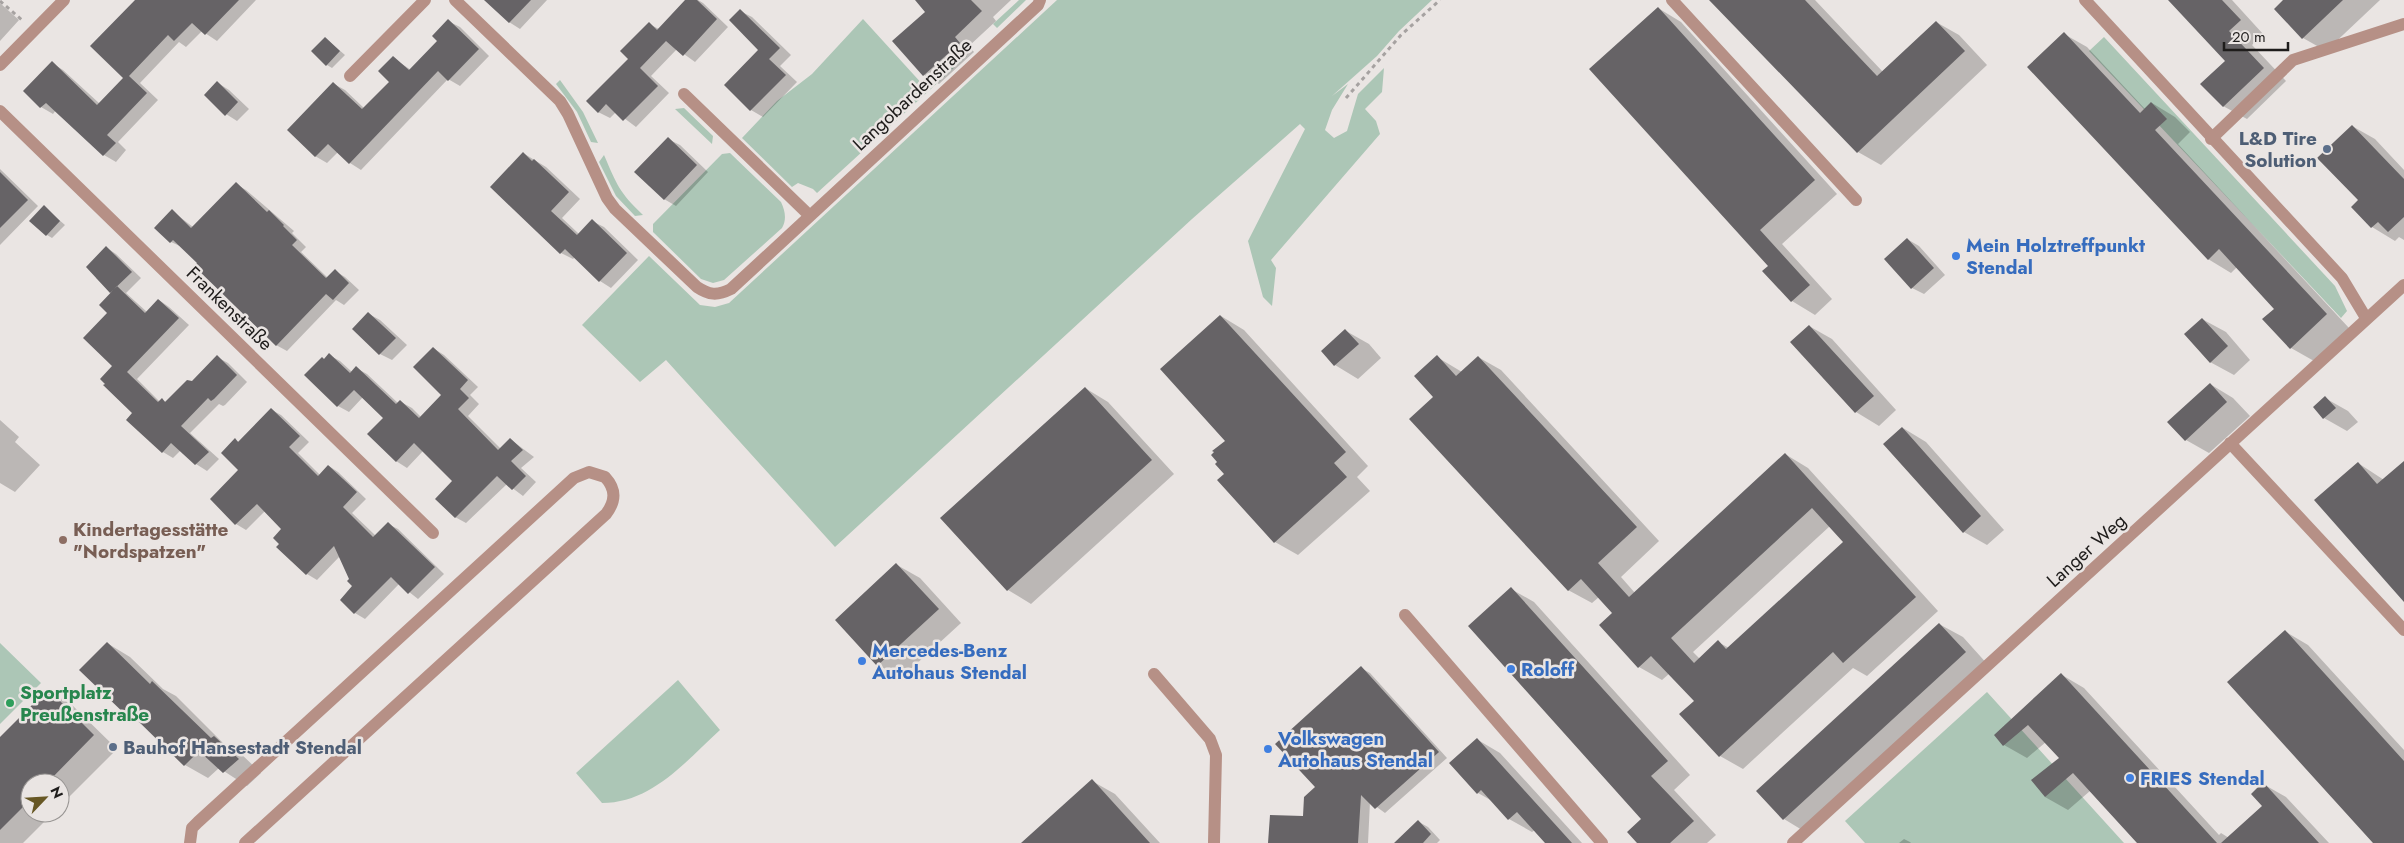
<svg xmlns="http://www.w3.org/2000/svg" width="2404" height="843" viewBox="0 0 2404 843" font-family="Jost,sans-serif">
<rect width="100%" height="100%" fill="#eae5e3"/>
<path fill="#acc6b6" d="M1019 0H1026L997 28 993 24Z
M1057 0H1432L1399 31 1377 56 1332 96 1348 84 1332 110 1325 130 1334 138 1347 131 1358 94 1384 68 1382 92 1365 109 1376 121 1380 134 1271 260 1276 268 1272 306 1263 297 1248 241 1305 129 1300 124 1192 219 835 547 666 360 640 382 582 325 649 256 700 305 715 307 729 303Z
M863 19 924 86 962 51 967 56 817 193 813 189 798 183 792 187 742 138 777 101 812 74Z
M2104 37 2335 286 2347 311 2341 318 2089 51Z
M560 80 583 112 598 143 591 142 577 112 556 84Z
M684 108 713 136 712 144 675 109Z
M730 153 781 202C785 211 787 219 782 228L724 280 713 283 701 279 653 232V224L722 154Z
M604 155C617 185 619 192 643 215L635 216 616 196 599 162Z
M0 643 41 683 0 724Z
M678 680 720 730C686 761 652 803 602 803L576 773Z
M1987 692 2124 843H1865L1845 821Z"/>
<path fill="#0003" fill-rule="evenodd" d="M136 0H256L217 41 202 31 186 47 179 42 140 83 158 100 118 142 126 150 116 162 104 155 56 110 53 114 41 107 25 91 52 63 63 70 100 104 125 77Z
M486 0H547L520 29 509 22Z
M687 0H698L703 3 728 27 695 62 677 49 651 76 669 93 636 127 616 112 610 118 598 112 649 24 659 29Z
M956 0H1011L993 17 996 21 969 46 974 52 939 84 924 75 894 41Z
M1711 0H1815L1883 72 1936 22 1959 35 1987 65 1881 165 1858 152Z
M2170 0H2232L2263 34 2252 45 2286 81 2247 119 2223 106 2226 61Z
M2285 0H2380L2326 51 2303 38Z
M0 3 19 20 0 41Z
M1658 8 1681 22 1837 194 1782 244 1832 299 1815 315 1792 301 1764 271 1770 266Z
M740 11 752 17 791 55 780 66 797 82 763 117 751 110 725 85 760 50Z
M448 21 460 27 489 56 460 86 448 79 361 170 350 163 338 152 327 163 315 156 334 84 345 90 365 109 391 82 393 58 411 70 439 41Z
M2064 34 2087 47 2145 109 2152 103 2175 117 2190 132 2178 144 2349 328 2314 361 2291 348 2276 309 2237 267 2231 273 2208 259Z
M325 38 345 55 332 68 327 65Z
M218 83 229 90 249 109 237 121 226 114Z
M2352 126 2375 139 2404 170V240L2399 237 2395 241 2372 227 2353 207 2360 200Z
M668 139 680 145 708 172 676 206 664 199Z
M523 153 546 167 580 199 562 218 579 234 592 221 604 227 638 260 611 288 600 281 575 257 573 259 561 253Z
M0 169 38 206 0 245Z
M236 184 246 190 294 231 292 233 306 247 301 252 328 278 335 271 345 277 359 290 344 305 336 300 287 351 276 345 182 247 171 242 172 211 193 227Z
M44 207 65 225 52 238 47 235Z
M1907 239 1919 246 1945 275 1924 294 1912 288Z
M107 248 116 254 141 278 126 293 147 312 159 300 169 307 189 325 137 379 160 402 162 400 166 402 192 383 217 357 228 363 247 382 225 405 223 406 219 404 190 433 219 459 207 471 196 464 181 450 173 458 163 452 134 413 113 366 109 313 111 292 96 278Z
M369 314 380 320 407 345 392 360 380 354Z
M1221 316 1244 330 1368 466 1357 477 1370 491 1298 555 1275 542 1219 480 1226 474 1227 441Z
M2202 319 2226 332 2250 360 2234 375 2210 362Z
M1809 326 1832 339 1896 410 1879 426 1856 412Z
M1346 331 1369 344 1381 358 1358 379 1335 365 1323 351Z
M433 348 444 355 478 387 470 395 479 404 468 416 501 449 510 439 534 457 521 468 536 482 523 496 507 484 466 523 455 517 454 481 423 451 407 468 396 461 385 418 363 397 349 412 338 406 325 360 329 355 340 361 352 372 356 368 367 374 399 404 401 402 412 408 421 417 443 395Z
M1437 357 1462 372 1478 357 1501 370 1659 541 1621 577 1635 593 1785 454 1808 468 1938 611 1867 676 1853 668 1743 769 1720 756 1695 701 1670 673 1662 680 1639 667 1613 613 1599 597 1592 603 1568 590 1435 397ZM1830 526 1845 542 1729 648 1718 642 1700 659 1693 652Z
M2210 384 2233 398 2250 416 2209 453 2186 440Z
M1085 388 1108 402 1174 474 1031 604 1008 590 942 518Z
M2325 398 2348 411 2358 422 2347 431 2324 418Z
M272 410 281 415 309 442 298 453 320 475 329 466 338 472 366 499 352 513 376 536 388 524 398 529 444 574 418 599 399 584 365 619 355 613 342 600 354 586 340 556 317 580 307 574 278 547 281 544 283 529 265 511 246 530 236 524 240 469 235 440 239 442Z
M0 420 19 437 15 442 40 465 15 492 0 483Z
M1903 428 1926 442 2004 530 1987 545 1964 532Z
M2358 463 2384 480 2404 463V599Z
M897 565 920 578 961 623 901 678 878 665Z
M1511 589 1534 602 1690 775 1674 790 1716 835 1707 843H1638L1643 819Z
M1939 624 1963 637 1989 666 1807 833 1784 819Z
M2286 632 2308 645 2404 750V843H2375Z
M107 643 130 657 163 689 176 696 223 743 237 750 261 773 247 786 219 768 208 778 185 765 145 726 130 717 81 670Z
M1361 668 1370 673 1447 758 1385 813 1370 802 1368 843H1269L1304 817Z
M2062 675 2084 688 2219 835 2221 833 2229 838 2263 806V784L2286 797 2329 843H2138L2090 791 2068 810 2045 797 2061 758 2046 742 2027 758 2004 745 1995 735Z
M48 691 71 704 117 749 60 806V783H30V813H53L23 843H0V739Z
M1478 740 1500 753 1582 843H1547L1535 830 1532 832 1509 819 1494 802 1478 793Z
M1092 781 1115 794 1160 843H1037Z
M1419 822 1428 827 1440 840 1437 843H1395Z
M1904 839 1910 842 1911 843H1899Z"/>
<path fill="#666366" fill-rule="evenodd" d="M135 0H239L205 35 192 23 174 41 168 35 129 76 147 93 107 135 116 143 103 156 46 103 40 108 23 91 52 61 97 105 123 78 90 46Z
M484 0H531L509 23Z
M685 0H697L717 19 683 56 666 41 640 68 658 86 623 121 606 104 598 113 586 101 628 59 620 51 649 22 657 30Z
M915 0H971L982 11 955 37 960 43 923 76 892 41 925 12Z
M1709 0H1805L1877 76 1936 21 1965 51 1857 153Z
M2168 0H2222L2241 20 2229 31 2264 68 2223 107 2200 84 2225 61Z
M2283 0H2343L2302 39 2274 9Z
M1658 7 1815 180 1760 230 1810 285 1791 302 1762 271 1768 266 1589 69Z
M740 9 780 48 769 59 786 75 750 111 724 85 758 50 729 20Z
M448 19 479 49 448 81 438 71 349 164 328 144 315 157 287 130 333 82 362 109 389 82 378 71 393 56 409 70 437 41 432 36Z
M2064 32 2140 113 2151 102 2167 119 2155 130 2327 314 2290 349 2262 319 2274 309 2219 249 2208 260 2027 67Z
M325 37 340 51 326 66 311 51Z
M217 81 238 102 225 116 204 95Z
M2352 125 2404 179V217L2388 232 2378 222 2371 228 2351 207 2358 200 2317 158Z
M668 137 697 165 664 200 634 172Z
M523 152 532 161 534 159 569 192 551 211 577 235 592 219 627 253 599 282 565 249 560 254 490 187Z
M0 172 28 200 0 228Z
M236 182 267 212 269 210 284 225 283 226 297 240 292 245 326 278 335 269 349 283 333 300 326 294 276 346 194 266 197 263 173 240 170 243 154 228 172 209 191 228Z
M44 205 60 221 46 236 29 221Z
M1907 238 1934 268 1911 289 1884 259Z
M106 246 132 272 110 293 86 267Z
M117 286 145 313 158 299 179 318 127 372 158 402 162 398 165 402 187 380 192 381 217 355 237 375 214 399 211 401 208 398 181 426 209 452 195 465 171 443 162 453 126 420 132 413 103 385 105 384 100 379 112 366 83 338 107 313 99 305Z
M368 312 396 338 379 355 352 329Z
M1220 315 1346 452 1334 463 1347 477 1274 543 1217 480 1224 474 1215 464 1217 462 1211 455 1214 452 1212 451 1225 441 1160 369Z
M2202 318 2228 346 2210 363 2184 334Z
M1809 325 1874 396 1855 413 1790 342Z
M1345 329 1359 344 1334 366 1321 351Z
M433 347 468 380 460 389 469 398 458 409 498 450 510 438 523 450 511 461 526 476 512 490 497 476 455 518 435 499 452 481 414 443 396 462 367 434 383 418 354 390 337 407 304 375 322 357 324 359 329 353 350 373 356 366 396 404 400 400 419 418 441 395 413 367Z
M1437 355 1456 376 1478 356 1637 527 1598 563 1629 597 1785 453 1916 597 1843 663 1833 652 1719 757 1679 714 1694 701 1651 656 1638 668 1599 625 1612 613 1581 579 1568 591 1409 419 1433 397 1414 376ZM1812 508 1843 542 1726 649 1718 640 1694 663 1671 638Z
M2210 383 2227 402 2185 441 2167 422Z
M1085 387 1152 460 1007 591 940 518Z
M2325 396 2336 408 2323 419 2313 407Z
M271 408 300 436 289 447 318 476 328 465 357 492 343 507 373 537 388 522 435 567 408 594 391 577 354 614 340 600 352 586 347 581 349 579 334 546 306 575 276 547 279 544 273 538 281 529 257 504 235 525 210 499 238 470 221 453 235 438 238 442Z
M1902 427 1981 516 1963 533 1883 444Z
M2404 461V602L2314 500 2358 462 2377 484Z
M896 563 939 609 877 666 835 620Z
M1511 587 1668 761 1651 776 1694 821 1670 843H1637L1627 832 1641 819 1468 626Z
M1939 623 1966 652 1783 820 1756 791Z
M2285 630 2404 761V843H2373L2227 682Z
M107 642 150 684 152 681 211 738 214 736 239 759 223 773 199 751 184 766 132 715 129 718 79 670Z
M1361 666 1439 752 1375 809 1361 795 1358 843H1268L1270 815 1303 816 1304 797 1315 787 1275 744Z
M2061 673 2217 843H2137L2073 773 2045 797 2031 780 2059 758 2028 725 2003 746 1994 735Z
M48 689 94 735 47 783H30V800L0 830V737Z
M1477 738 1505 769 1572 843H1545L1517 812 1508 820 1481 790 1477 794 1449 763Z
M1092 779 1150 843H1021Z
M2263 782 2319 843H2221L2262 806 2251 794Z
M1418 820 1431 834 1423 843H1394Z"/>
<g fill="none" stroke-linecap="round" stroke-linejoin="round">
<path stroke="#a6a2a1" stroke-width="3" stroke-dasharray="4 4" stroke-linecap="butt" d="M0 1 22 20
M1346 98 1401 35 1440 0"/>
<path stroke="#b69086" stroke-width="12" d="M455 0 560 101 568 114 607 198 615 209 697 287C709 295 717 296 731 289L1038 5 1040 0
M1672 0 1856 200
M2085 0 2342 278 2366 318
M0 65 64 0
M350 76 425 0
M684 94 809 215
M0 111 433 533
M2211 139 2293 60 2404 24
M2230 443 2404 630
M1405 615 1602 843
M1154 674 1210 739 1216 755 1214 843
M190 843 192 828 198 822 574 478 589 472 605 477C616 489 616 501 606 514L245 843
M1793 843 2404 285"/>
</g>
<g fill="#5c6f8a" stroke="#eae5e3" stroke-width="2">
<circle cx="2327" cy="149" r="5"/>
<circle cx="113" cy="747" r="5"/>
</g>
<g fill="#3f7fe0" stroke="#eae5e3" stroke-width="2">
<circle cx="1956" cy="256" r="5"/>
<circle cx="862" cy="661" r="5"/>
<circle cx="1511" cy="669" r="5"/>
<circle cx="1268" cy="749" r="5"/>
<circle cx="2130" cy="778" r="5"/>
</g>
<circle fill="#8d6e63" stroke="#eae5e3" stroke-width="2" cx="63" cy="540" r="5"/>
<circle fill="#2e9e5b" stroke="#eae5e3" stroke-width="2" cx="10" cy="703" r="5"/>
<g text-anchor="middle" stroke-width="5" stroke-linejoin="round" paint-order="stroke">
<g font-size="19" fill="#1e1c1b" stroke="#eae5e3">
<text transform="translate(912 94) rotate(-43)" y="7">Langobardenstraße</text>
<text transform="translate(230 308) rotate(44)" y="7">Frankenstraße</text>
<text transform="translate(2086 550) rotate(-42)" y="7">Langer Weg</text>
</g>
<g font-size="19" font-weight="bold" fill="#4e5e75" stroke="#eae5e3" text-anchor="end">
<text x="2317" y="145">L&amp;D Tire<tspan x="2317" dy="22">Solution</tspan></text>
<text x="123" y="754" text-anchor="start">Bauhof Hansestadt Stendal</text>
</g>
<g font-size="19" font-weight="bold" fill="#366cbe" stroke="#eae5e3" text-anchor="start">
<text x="1966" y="252">Mein Holztreffpunkt<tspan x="1966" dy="22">Stendal</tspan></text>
<text x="872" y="657">Mercedes-Benz<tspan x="872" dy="22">Autohaus Stendal</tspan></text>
<text x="1521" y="676">Roloff</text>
<text x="1278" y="745">Volkswagen<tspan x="1278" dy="22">Autohaus Stendal</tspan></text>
<text x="2140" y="785">FRIES Stendal</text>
</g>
<g font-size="19" font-weight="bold" fill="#785e54" stroke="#eae5e3" text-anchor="start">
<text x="73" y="536">Kindertagesstätte<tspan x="73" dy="22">"Nordspatzen"</tspan></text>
</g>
<g font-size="19" font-weight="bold" fill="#27864d" stroke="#eae5e3" text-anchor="start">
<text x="20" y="699">Sportplatz<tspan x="20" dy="22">Preußenstraße</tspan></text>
</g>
</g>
<g transform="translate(45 798) rotate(65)"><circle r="24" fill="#eae5e3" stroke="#989593"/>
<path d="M0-4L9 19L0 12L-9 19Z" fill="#675724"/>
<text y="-8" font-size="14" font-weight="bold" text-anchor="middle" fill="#1e1c1b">N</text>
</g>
<path d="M2224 42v8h64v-8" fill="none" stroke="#1e1c1b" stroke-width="2.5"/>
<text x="2232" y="42" font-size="15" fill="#1e1c1b" stroke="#eae5e3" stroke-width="4" paint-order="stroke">20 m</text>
</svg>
